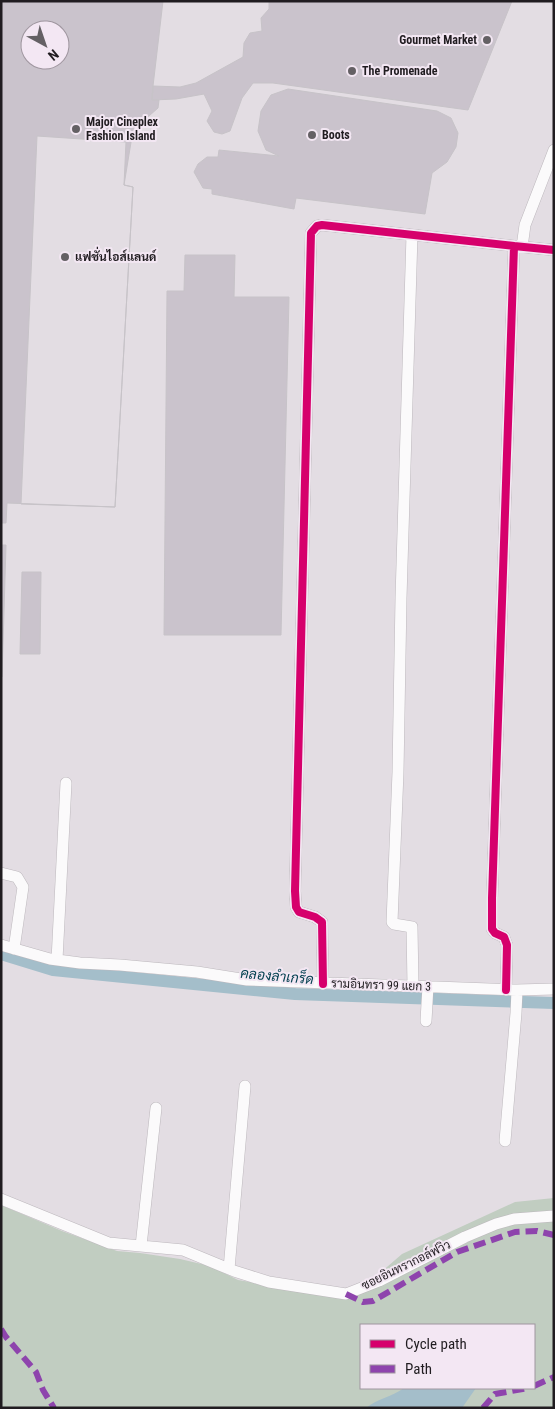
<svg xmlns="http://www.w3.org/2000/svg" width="555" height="1409" viewBox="0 0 555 1409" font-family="'Roboto Condensed',Sarabun,sans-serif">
<rect width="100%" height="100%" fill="#e3dde3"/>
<path fill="#c1cdc1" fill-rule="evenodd" d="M554 1198V1408H1V1205L62 1231 117 1251 140 1253 180 1259 210 1266 238 1280 350 1299 402 1254 515 1202ZM361 1325H534V1388H361Z"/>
<path fill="#a4beca" d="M404 1388H476L462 1408H366C378 1398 392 1397 404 1388Z"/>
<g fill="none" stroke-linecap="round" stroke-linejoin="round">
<path stroke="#a4beca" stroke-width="12" d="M1 954 53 970 295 994 554 1003"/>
</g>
<path fill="#cac3cc" stroke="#c7c3c8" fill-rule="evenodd" d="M1 1H163L153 86 152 100H159L158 108 133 130 124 185 133 187 115 507 7 503 6 523H1ZM30 30H60V60H30Z
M269 1H512L468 110 273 83H253L242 98 230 131 222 134 214 132 207 121 212 111 204 94 176 99 152 100 153 86 180 87 196 83 243 57 244 43 250 33 262 31 261 18 269 9Z
M288 89 437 111 451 118 458 133 456 147 447 162 432 173 425 214 296 198 294 209 212 194V189L203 188 194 172 198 164 207 157H218L219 150 279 156 266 150 258 131 261 111 271 95Z
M37 136 126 142 124 185 133 187 115 507 21 504Z
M185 255H235L234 297H289L281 635H164L167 291H184Z
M1 545H6L2 677H1Z
M22 572H41L40 654H20Z"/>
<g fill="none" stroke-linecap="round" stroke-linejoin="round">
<g stroke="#bdb8bd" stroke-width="12">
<path id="street" d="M412 235 401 598 398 772 392 922 394 924 412 927 413 986
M522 247 525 225 554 150
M1 873 17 877 23 887 14 949
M1 945 50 959 80 963 120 965 197 972 247 980 517 990 554 989
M57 960 66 783
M323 984 322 922 315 917 299 912 296 907 295 891 311 233 317 226 322 225 514 246
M506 990 507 945 504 937 495 933 492 929V898L514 246 554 250
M426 1021 428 986
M505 1141 516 1013 517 990
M1 1199 109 1243 183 1250 234 1271 269 1282 346 1294 379 1281 465 1237 496 1224 514 1219 554 1216
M141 1246 156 1108
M229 1269 245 1086"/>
</g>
<use href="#street" stroke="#fbfafb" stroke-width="11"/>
<path stroke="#8e44ad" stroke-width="6" stroke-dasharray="12 6" stroke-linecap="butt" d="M346 1294 363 1302 373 1301 457 1252 515 1232 537 1231 554 1235
M1 1329 6 1337 36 1372 43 1390 54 1408
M534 1386 554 1377
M483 1408 495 1394 528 1388"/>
<g stroke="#f3e7f3" stroke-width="11">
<path id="cycleway" d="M323 984 322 922 315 917 299 912 296 907 295 891 311 233 317 226 322 225 514 246
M506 990 507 945 504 937 495 933 492 929V898L514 246 554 250"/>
</g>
<use href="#cycleway" stroke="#d6006c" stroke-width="8"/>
</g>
<g fill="#646064" stroke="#f3e7f3" stroke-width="2">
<circle cx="487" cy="40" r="5"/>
<circle cx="352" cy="71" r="5"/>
<circle cx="76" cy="129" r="5"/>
<circle cx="312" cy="135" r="5"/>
<circle cx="65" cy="257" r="5"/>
</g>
<g text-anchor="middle" stroke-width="4" stroke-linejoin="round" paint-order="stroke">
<g font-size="12" font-weight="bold" fill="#201c20" stroke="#f3e7f3" text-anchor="start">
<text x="477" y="44" text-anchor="end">Gourmet Market</text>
<text x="362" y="75">The Promenade</text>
<text x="86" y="126">Major Cineplex<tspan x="86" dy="14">Fashion Island</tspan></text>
<text x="322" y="139">Boots</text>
<text x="75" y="261">แฟชั่นไอส์แลนด์</text>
</g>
<g font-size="12" fill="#201c20" stroke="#f3e7f3">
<text transform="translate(381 985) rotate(2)" y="4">รามอินทรา 99 แยก 3</text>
<text transform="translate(406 1265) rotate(-26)" y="4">ซอยอินทรากอล์ฟวิว</text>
</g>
<g font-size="14" font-style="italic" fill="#064252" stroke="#f3e7f3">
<text transform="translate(277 976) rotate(5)" y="5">คลองลำเกร็ด</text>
</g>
</g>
<rect width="555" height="1409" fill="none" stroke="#201c20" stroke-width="5"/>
<rect x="360" y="1324" width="175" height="65" fill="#f3e7f3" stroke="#9f969f"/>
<rect x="370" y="1340" width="25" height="8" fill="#d6006c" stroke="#9f969f"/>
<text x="405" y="1349" font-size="15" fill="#201c20">Cycle path</text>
<rect x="370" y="1365" width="25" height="8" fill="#8e44ad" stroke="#9f969f"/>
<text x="405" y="1374" font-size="15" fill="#201c20">Path</text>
<g transform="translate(45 45) rotate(140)"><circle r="24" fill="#f3e7f3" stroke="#9f969f"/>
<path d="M0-4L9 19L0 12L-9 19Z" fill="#646064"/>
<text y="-8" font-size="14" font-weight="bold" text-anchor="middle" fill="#201c20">N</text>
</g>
</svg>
